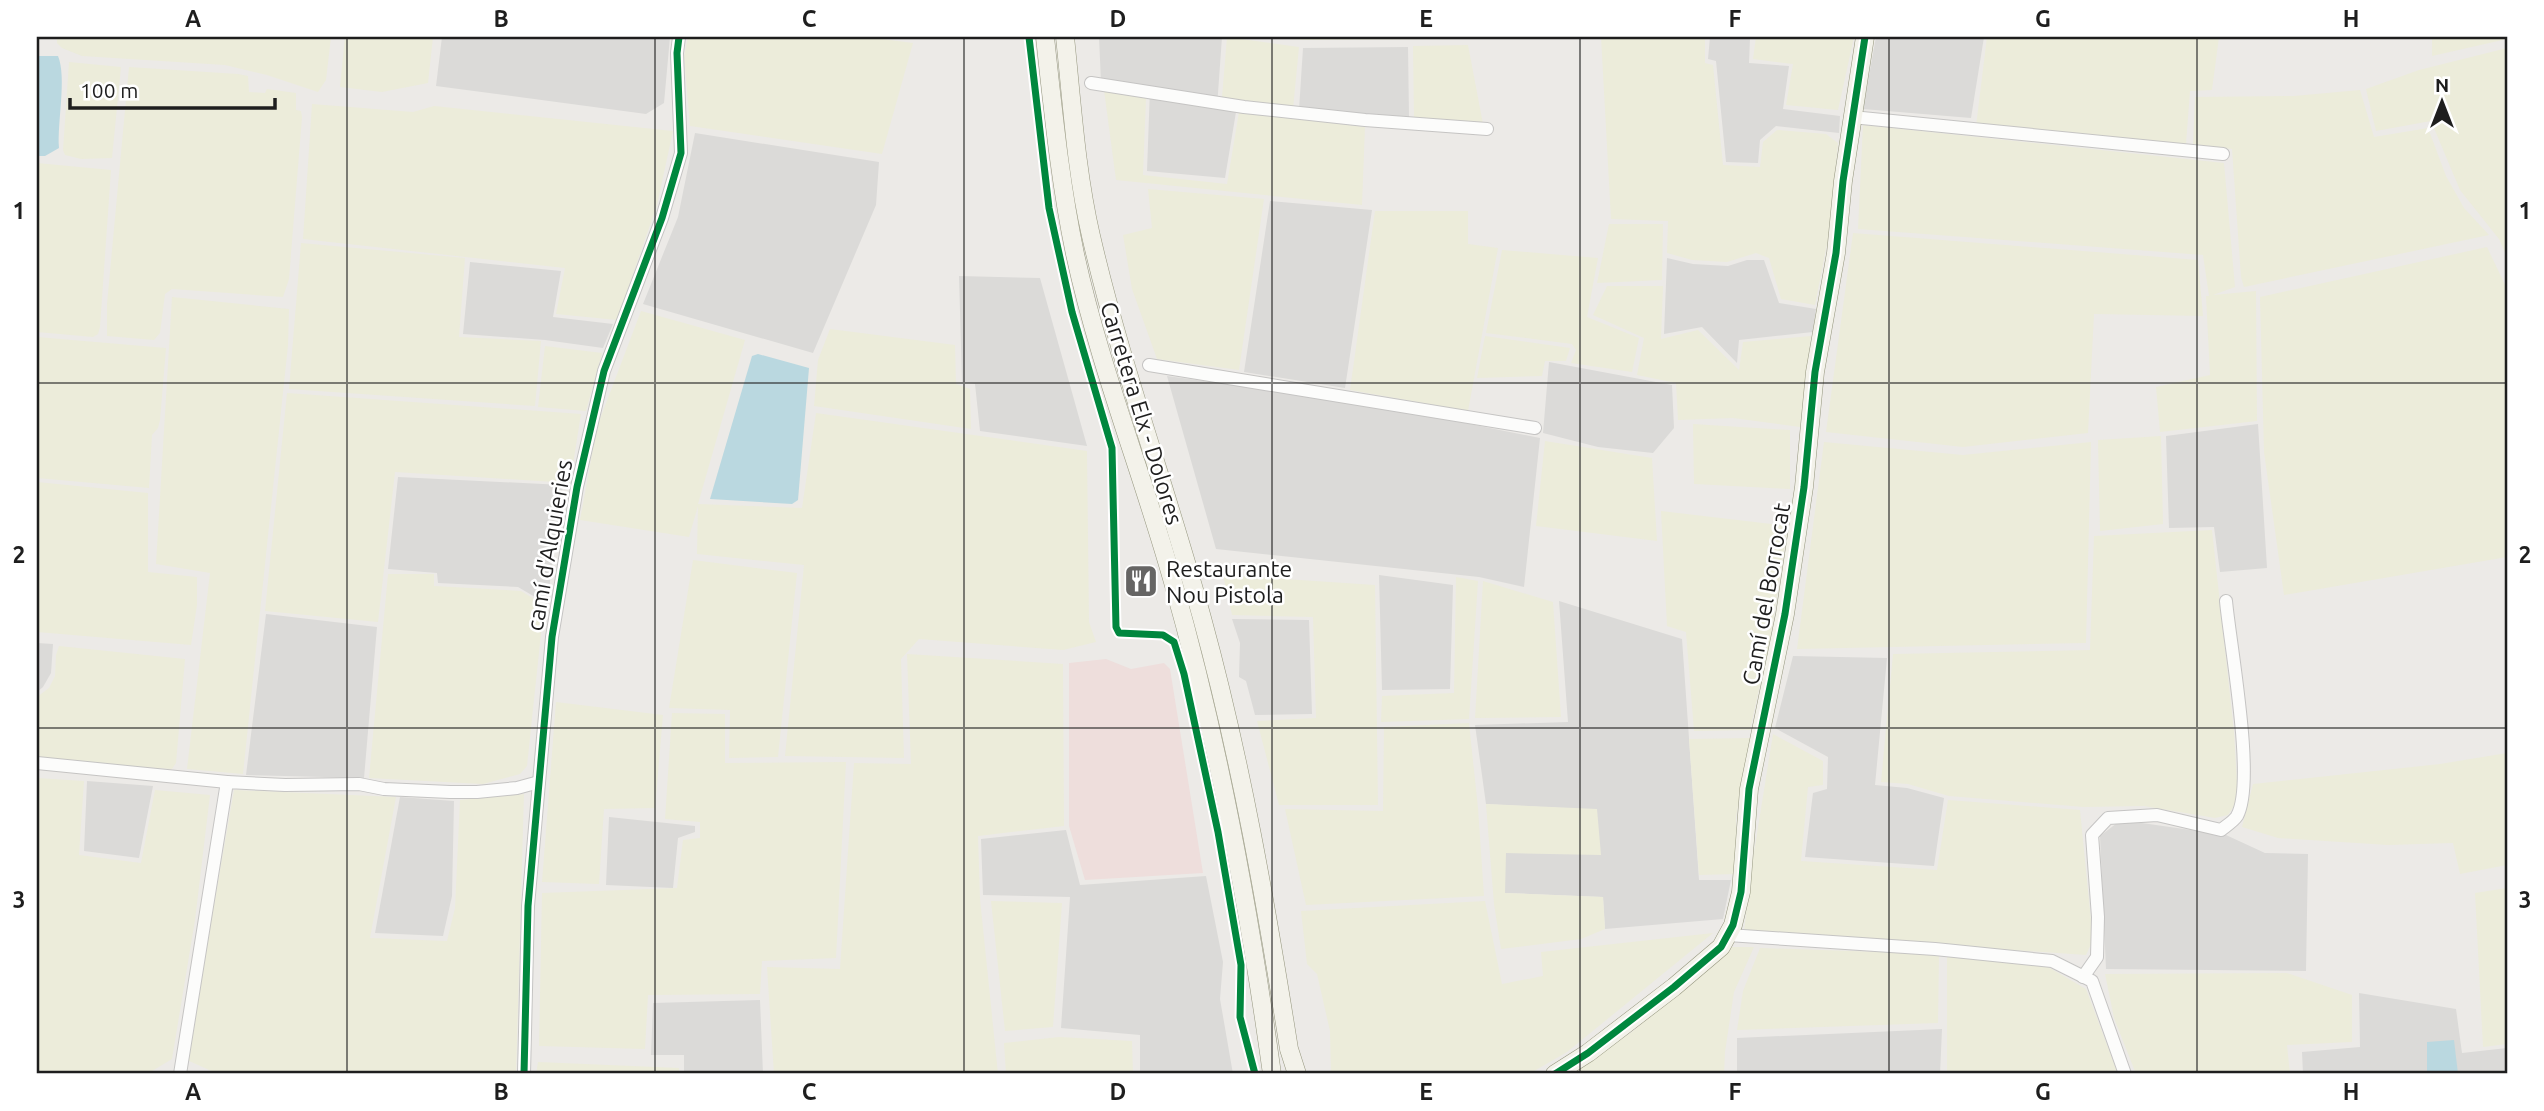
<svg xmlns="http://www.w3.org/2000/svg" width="2544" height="1111" viewBox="0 0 2544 1111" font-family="Ubuntu,sans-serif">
  <rect width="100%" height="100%" fill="#eceae7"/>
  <!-- residential -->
  <g fill="#dbdad8">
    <path d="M 442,37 L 670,37 L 664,103 L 646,114 L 436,86 Z"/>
    <path d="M 1099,37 L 1222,37 L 1217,107 L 1236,112 L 1225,178 L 1147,171 L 1150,89 L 1101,82 Z"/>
    <path d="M 1710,37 L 1750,38 L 1749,63 L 1789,66 L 1783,109 L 1840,116 L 1839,133 L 1776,126 L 1760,140 L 1758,163 L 1726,162 L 1716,61 L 1708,59 Z"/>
    <path d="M 1876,37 L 1984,37 L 1971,118 L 1863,109 Z"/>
    <path d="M 1408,47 L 1409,117 L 1299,110 L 1303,48 Z"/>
    <path d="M 695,133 L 879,162 L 876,205 L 813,353 L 643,304 L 678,217 Z"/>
    <path d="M 1270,201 L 1372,210 L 1345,388 L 1244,372 Z"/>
    <path d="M 1667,258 L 1693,264 L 1728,266 L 1747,260 L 1764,260 L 1779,303 L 1816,309 L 1813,332 L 1739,340 L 1737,363 L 1702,327 L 1664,334 Z"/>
    <path d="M 470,262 L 561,271 L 553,317 L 613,324 L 603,348 L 545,340 L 463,334 Z"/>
    <path d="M 959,276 L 1040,278 L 1087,446 L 980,431 L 975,384 L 962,382 Z"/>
    <path d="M 1549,362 L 1672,385 L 1674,428 L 1653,453 L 1598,447 L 1543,433 Z"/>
    <path d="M 1167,376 L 1365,403 L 1540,438 L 1524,587 L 1479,577 L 1216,549 Z"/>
    <path d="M 2258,424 L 2267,568 L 2220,572 L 2214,527 L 2169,528 L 2166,436 Z"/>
    <path d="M 398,477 L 563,485 L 547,604 L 518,587 L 438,583 L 437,573 L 388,569 Z"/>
    <path d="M 1379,575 L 1453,585 L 1450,689 L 1382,690 Z"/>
    <path d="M 1559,601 L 1682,639 L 1699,880 L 1731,880 L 1723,919 L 1605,929 L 1603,897 L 1505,893 L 1505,853 L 1597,810 L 1486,804 L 1475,725 L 1568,722 Z"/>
    <path d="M 266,614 L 377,627 L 364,778 L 246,775 Z"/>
    <path d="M 1232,619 L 1309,620 L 1312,714 L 1255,715 L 1246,681 L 1239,677 L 1240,643 Z"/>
    <path d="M 37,643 L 53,644 L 51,673 L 43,687 L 37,692 Z"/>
    <path d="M 1793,656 L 1887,658 L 1875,785 L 1907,788 L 1944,798 L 1934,866 L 1805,857 L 1813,793 L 1827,789 L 1828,757 L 1775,728 Z"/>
    <path d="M 87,781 L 153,786 L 139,858 L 84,851 Z"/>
    <path d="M 400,797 L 454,801 L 452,896 L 443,936 L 375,933 Z"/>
    <path d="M 609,817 L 695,826 L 695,832 L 678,838 L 673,888 L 606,885 Z"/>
    <path d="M 2121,820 L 2226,835 L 2265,853 L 2308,854 L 2306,971 L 2106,969 L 2100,836 Z"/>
    <path d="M 1066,830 L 1080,885 L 1206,876 L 1223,962 L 1220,999 L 1233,1074 L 1140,1074 L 1140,1035 L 1061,1028 L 1070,897 L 983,895 L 981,839 Z"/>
    <path d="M 2359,993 L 2456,1009 L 2462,1053 L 2507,1048 L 2507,1074 L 2303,1074 L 2302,1052 L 2360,1047 Z"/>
    <path d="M 760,1000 L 763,1074 L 684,1074 L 684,1055 L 651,1055 L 653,1003 Z"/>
    <path d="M 1942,1029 L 1940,1074 L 1737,1074 L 1737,1038 Z"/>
  </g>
  <!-- commercial -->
  <path fill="#eededc" d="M 1106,659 L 1131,669 L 1164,663 L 1170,669 L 1203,873 L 1085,880 L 1069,826 L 1069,663 Z"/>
  <!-- farmland -->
  <g fill="#ececda">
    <path d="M 57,37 L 331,37 L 326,80 L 318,92 L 267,75 L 225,65 L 82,56 L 62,48 L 57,43 Z"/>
    <path d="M 345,37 L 433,37 L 428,83 L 382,92 L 340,87 Z"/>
    <path d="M 688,37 L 867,37 L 913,43 L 882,154 L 690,126 L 684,56 Z"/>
    <path d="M 1227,37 L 1299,47 L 1293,109 L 1222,97 Z"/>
    <path d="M 1253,37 L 1502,37 L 1463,39 L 1306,40 Z"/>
    <path d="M 1601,37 L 1705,37 L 1705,63 L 1713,65 L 1723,165 L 1760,167 L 1763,142 L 1777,130 L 1826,134 L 1838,143 L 1828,239 L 1815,305 L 1781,299 L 1769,258 L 1756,253 L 1727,262 L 1692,260 L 1667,253 L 1668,221 L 1611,219 Z"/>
    <path d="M 1756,37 L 1854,37 L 1838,110 L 1786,105 L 1793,64 L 1753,59 Z"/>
    <path d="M 1987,37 L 2093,39 L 2094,37 L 2219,37 L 2212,90 L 2190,91 L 2186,144 L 1976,126 Z"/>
    <path d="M 2432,37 L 2507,37 L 2507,39 L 2432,56 Z"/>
    <path d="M 1468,45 L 1483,124 L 1414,120 L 1413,46 Z"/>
    <path d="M 2507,48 L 2507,257 L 2499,239 L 2460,190 L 2431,121 L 2376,131 L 2366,89 L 2419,70 Z"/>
    <path d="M 69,62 L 121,67 L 112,158 L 81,159 L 65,155 L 63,150 Z"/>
    <path d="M 129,67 L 238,74 L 248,76 L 249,92 L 265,93 L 267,89 L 296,93 L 296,110 L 301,111 L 302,117 L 289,279 L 283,297 L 172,289 L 165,294 L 160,333 L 154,340 L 107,336 L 107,304 Z"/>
    <path d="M 1104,90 L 1146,98 L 1143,175 L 1227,184 L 1239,112 L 1365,127 L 1362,205 L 1116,180 Z"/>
    <path d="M 2360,90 L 2374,137 L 2428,128 L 2446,176 L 2464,208 L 2489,235 L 2244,287 L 2241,277 L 2232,149 L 2193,145 L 2195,97 L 2294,96 Z"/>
    <path d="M 312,104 L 413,112 L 434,106 L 673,131 L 657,205 L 617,320 L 556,314 L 565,268 L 303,239 Z"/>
    <path d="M 1863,125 L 2224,163 L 2235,287 L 2213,295 L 2256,291 L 2257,421 L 2160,432 L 2156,387 L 2210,375 L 2206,296 L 2209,296 L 2203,255 L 1858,229 Z"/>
    <path d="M 37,163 L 111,170 L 100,327 L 98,334 L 93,337 L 37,332 Z"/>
    <path d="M 1148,189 L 1264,199 L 1239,370 L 1157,359 L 1132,289 L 1123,235 L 1152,228 Z"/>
    <path d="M 1375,211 L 1468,211 L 1468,244 L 1498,248 L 1468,411 L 1350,390 Z"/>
    <path d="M 1609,224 L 1663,224 L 1662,280 L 1597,283 Z"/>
    <path d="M 1853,233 L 2198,260 L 2203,316 L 2094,314 L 2088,433 L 1963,447 L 1826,432 Z"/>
    <path d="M 301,243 L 465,258 L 459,337 L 541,341 L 535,406 L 289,389 Z"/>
    <path d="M 2487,247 L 2507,289 L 2507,557 L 2284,595 L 2264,452 L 2260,297 Z"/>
    <path d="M 1502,250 L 1598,258 L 1587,317 L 1639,338 L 1632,372 L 1571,363 L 1576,350 L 1572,344 L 1486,333 Z"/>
    <path d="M 1607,286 L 1663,286 L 1661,339 L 1698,330 L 1739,370 L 1743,342 L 1811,336 L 1800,427 L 1733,418 L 1678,420 L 1676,383 L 1637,375 L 1644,338 L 1593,315 Z"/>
    <path d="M 172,297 L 289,309 L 288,345 L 243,774 L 187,769 L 210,573 L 156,564 Z"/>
    <path d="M 641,311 L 745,340 L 698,504 L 802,508 L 816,413 L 1087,451 L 1089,622 L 1096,642 L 1063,650 L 919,639 L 901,659 L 904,758 L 785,756 L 804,565 L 697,554 L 698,506 L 689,537 L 580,520 L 597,427 Z"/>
    <path d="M 830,329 L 955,345 L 956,384 L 970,389 L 971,429 L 814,406 L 818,360 Z"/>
    <path d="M 1485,336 L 1570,348 L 1566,361 L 1545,361 L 1542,376 L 1477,378 Z"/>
    <path d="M 37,337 L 166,348 L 160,420 L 158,428 L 152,435 L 149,488 L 37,478 Z"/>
    <path d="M 545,346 L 602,353 L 586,411 L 538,407 Z"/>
    <path d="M 287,393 L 581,414 L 570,483 L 395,472 L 378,622 L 265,611 Z"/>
    <path d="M 1693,424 L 1790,430 L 1790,489 L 1694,484 Z"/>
    <path d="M 2161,436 L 2163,524 L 2100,531 L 2098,440 Z"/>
    <path d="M 1545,441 L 1652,458 L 1657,541 L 1536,526 Z"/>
    <path d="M 1824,442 L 1963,455 L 2091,442 L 2086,643 L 1797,649 Z"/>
    <path d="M 37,482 L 148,493 L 148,572 L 197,577 L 197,605 L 191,645 L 37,632 Z"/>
    <path d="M 1661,511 L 1788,526 L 1770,640 L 1750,730 L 1694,731 L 1686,632 L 1667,626 Z"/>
    <path d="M 2212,530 L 2234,732 L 2238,800 L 2228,815 L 2215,818 L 2144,806 L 2084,807 L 1949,796 L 1908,784 L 1881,782 L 1893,654 L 2090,650 L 2094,536 Z"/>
    <path d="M 693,560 L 797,573 L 778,757 L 729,758 L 730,710 L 669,708 Z"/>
    <path d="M 388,574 L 434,574 L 434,586 L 521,591 L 544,605 L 527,766 L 520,774 L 483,784 L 369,778 Z"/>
    <path d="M 1223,575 L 1375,585 L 1378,805 L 1279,805 L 1257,721 L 1316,718 L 1313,617 L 1232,615 Z"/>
    <path d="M 1456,577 L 1478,581 L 1469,719 L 1381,722 L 1382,696 L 1454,693 Z"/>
    <path d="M 1483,581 L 1553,602 L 1561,717 L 1475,718 Z"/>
    <path d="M 59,646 L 185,659 L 176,763 L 172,769 L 49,761 L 37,755 L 37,697 L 49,688 L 55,676 L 56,655 Z"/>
    <path d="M 907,654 L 1063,664 L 1064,826 L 978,836 L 980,899 L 998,1074 L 774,1074 L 767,967 L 840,969 L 854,763 L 911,764 Z"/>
    <path d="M 556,702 L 663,715 L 655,808 L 604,809 L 599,884 L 542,882 Z"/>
    <path d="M 672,713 L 725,714 L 725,763 L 846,762 L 836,958 L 762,961 L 760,994 L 648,995 L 645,1049 L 539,1046 L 542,893 L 677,888 L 683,840 L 700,838 L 700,822 L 665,819 Z"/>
    <path d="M 1469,723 L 1478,808 L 1484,896 L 1306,905 L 1285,809 L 1383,811 L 1384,727 Z"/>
    <path d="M 1773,734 L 1823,761 L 1823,785 L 1808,787 L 1801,861 L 1937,870 L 1948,800 L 2080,810 L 2093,940 L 2086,955 L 1744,932 L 1750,877 Z"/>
    <path d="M 1750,738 L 1736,817 L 1737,874 L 1699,875 L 1689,739 Z"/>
    <path d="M 2507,753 L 2507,865 L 2460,874 L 2453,843 L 2388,845 L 2278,838 L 2242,827 L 2253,784 L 2440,764 Z"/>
    <path d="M 37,778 L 84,781 L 79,855 L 141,863 L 155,790 L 210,795 L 195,920 L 172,1059 L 147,1074 L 37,1074 Z"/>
    <path d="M 234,790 L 396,797 L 370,938 L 447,941 L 455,908 L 460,800 L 524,794 L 516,1074 L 218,1074 L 187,1060 Z"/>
    <path d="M 1486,804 L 1597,809 L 1601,855 L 1506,853 L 1505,893 L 1603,897 L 1605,929 L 1581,939 L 1501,949 L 1494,904 Z"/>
    <path d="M 2507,888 L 2507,1044 L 2483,1047 L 2475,893 Z"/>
    <path d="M 991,901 L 1062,903 L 1053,1027 L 1005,1031 Z"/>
    <path d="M 1485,901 L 1502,984 L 1543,976 L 1541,952 L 1713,933 L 1567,1052 L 1529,1074 L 1331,1074 L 1330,1031 L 1317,974 L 1307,964 L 1301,911 Z"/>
    <path d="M 1732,947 L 1754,947 L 1734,992 L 1725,1052 L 1724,1074 L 1569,1074 L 1632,1032 Z"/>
    <path d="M 1760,948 L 1939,954 L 1938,1023 L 1737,1030 L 1743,991 Z"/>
    <path d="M 1947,956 L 2048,967 L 2086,989 L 2118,1074 L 1947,1074 Z"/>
    <path d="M 2287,973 L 2352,995 L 2352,1042 L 2287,1045 L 2290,1074 L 2136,1074 L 2114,1018 L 2105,974 Z"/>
    <path d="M 1059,1037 L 1132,1041 L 1133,1074 L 1006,1074 L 1004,1043 Z"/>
    <path d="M 538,1062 L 679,1068 L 679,1074 L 536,1074 Z"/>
  </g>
  <!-- water -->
  <g fill="#bad8e0">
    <path d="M 37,56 L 58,56 C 67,78 57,122 59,148 L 45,156 L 37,156 Z"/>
    <path d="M 758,354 L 809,368 L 798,500 L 792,504 L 710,499 L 752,356 Z"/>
    <path d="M 2454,1040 L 2458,1074 L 2427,1074 L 2427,1042 Z"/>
  </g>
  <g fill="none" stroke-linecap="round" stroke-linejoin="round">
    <!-- street casing -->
    <g stroke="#c5c4c3" stroke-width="14">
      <g id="street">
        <path d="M 1091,83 L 1244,107 L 1365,120 L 1487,129"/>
        <path d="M 1852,117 L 2223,154"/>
        <path d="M 1149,365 L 1535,428"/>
        <path d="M 37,763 L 227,782"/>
        <path d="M 1728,935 L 1935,949 L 2052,961 L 2092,981 L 2125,1074"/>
        <path d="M 2083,977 L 2097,957 L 2098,917 L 2092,835 L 2108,818 L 2157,815 L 2221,830 C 2226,826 2234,821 2237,816 C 2256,782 2230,645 2226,601"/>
        <path d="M 180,1074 L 227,782 L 285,785 L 359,784 L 384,789 L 450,792 L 477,792 L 517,788 L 539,782"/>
        <path d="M 524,1074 L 528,906 L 552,637 L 577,487 L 604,371 L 662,218 L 681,153 L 677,53 L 679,37"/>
      </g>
    </g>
    <!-- secondary casing -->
    <g stroke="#95967e" stroke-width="19">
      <g id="secondary">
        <path d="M 1045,37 C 1053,110 1060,182 1075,254 C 1099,365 1142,472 1173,582 C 1219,743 1249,908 1272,1074"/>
        <path d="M 1065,37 C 1072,103 1076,171 1091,236 C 1121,366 1167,490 1202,618 C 1241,760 1266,904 1289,1049 L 1297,1074"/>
        <path d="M 1555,1074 L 1588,1053 L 1674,987 L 1721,947 L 1733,925 L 1741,892 L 1749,789 L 1785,614 L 1804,487 L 1815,372 L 1836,253 L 1843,181 L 1865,37"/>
      </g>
    </g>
    <!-- street -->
    <use href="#street" stroke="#fcfcfb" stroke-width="12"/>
    <!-- secondary -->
    <use href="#secondary" stroke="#f3f2ea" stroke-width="18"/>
    <!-- cycleway casing -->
    <g stroke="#fff" stroke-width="11">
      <g id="cycleway">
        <path d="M 1029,37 L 1049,208 L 1072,312 L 1112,448 L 1116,627 L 1119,633 L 1163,635 L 1174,642 L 1184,674 L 1218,832 L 1241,965 L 1240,1017 L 1255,1074"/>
        <path d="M 524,1074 L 528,906 L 552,637 L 577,487 L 604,371 L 662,218 L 681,153 L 677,53 L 679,37"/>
        <path d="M 1555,1074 L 1588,1053 L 1674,987 L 1721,947 L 1733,925 L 1741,892 L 1749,789 L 1785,614 L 1804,487 L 1815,372 L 1836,253 L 1843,181 L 1865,37"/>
      </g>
    </g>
    <!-- cycleway -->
    <use href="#cycleway" stroke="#00873e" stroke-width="7"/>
  </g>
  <!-- grid -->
  <path fill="none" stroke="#1e1e1e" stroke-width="2" stroke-opacity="0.55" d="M 347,37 L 347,1074M 655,37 L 655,1074M 964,37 L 964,1074M 1272,37 L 1272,1074M 1580,37 L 1580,1074M 1889,37 L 1889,1074M 2197,37 L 2197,1074M 37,383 L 2507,383M 37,728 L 2507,728"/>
  <!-- icons -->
  <defs>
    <g id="restaurant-square" transform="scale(1.75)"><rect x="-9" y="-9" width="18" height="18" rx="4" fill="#666564" stroke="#fff"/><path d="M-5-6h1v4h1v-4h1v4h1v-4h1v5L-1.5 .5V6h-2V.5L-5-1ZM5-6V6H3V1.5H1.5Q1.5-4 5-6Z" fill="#fff"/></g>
  </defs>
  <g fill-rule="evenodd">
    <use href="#restaurant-square" x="1141" y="581"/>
  </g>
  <g text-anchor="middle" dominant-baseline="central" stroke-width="5" stroke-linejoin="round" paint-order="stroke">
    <!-- street labels -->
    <g font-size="23" fill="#1e1e1e" stroke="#fff">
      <text transform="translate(1142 413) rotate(73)">Carretera Elx - Dolores</text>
      <text transform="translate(549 545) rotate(-80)">camí d'Alquieries</text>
      <text transform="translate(1766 594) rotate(-80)">Camí del Borrocat</text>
    </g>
    <!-- poi labels -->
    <g font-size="23" fill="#1e1e1e" stroke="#fff" text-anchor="start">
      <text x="1166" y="568">Restaurante<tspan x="1166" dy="26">Nou Pistola</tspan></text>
    </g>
  </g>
  <!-- border -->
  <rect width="2544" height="1111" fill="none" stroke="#ffffff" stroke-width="77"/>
  <!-- north arrow -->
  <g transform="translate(2442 102)" stroke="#ffffff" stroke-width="5" paint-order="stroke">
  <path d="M0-5L12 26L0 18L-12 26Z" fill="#1e1e1e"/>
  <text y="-10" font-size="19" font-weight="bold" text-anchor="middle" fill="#1e1e1e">N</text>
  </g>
  <!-- scale -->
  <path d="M70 98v10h205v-10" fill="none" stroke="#1e1e1e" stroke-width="3.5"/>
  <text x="80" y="98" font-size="21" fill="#1e1e1e" stroke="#ffffff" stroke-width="5" paint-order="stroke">100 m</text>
  <rect x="38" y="38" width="2468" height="1034" fill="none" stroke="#1e1e1e" stroke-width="2.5"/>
  <g font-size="23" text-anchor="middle" font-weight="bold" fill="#1e1e1e">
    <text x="193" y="27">A</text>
    <text x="501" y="27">B</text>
    <text x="809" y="27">C</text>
    <text x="1118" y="27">D</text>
    <text x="1426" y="27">E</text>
    <text x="1735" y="27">F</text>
    <text x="2043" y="27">G</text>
    <text x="2351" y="27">H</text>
    <text x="19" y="219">1</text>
    <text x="2525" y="219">1</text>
    <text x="19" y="563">2</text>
    <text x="2525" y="563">2</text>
    <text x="19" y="908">3</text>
    <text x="2525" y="908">3</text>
    <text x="193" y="1100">A</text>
    <text x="501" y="1100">B</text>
    <text x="809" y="1100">C</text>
    <text x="1118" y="1100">D</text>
    <text x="1426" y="1100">E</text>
    <text x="1735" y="1100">F</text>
    <text x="2043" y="1100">G</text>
    <text x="2351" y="1100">H</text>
  </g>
</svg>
